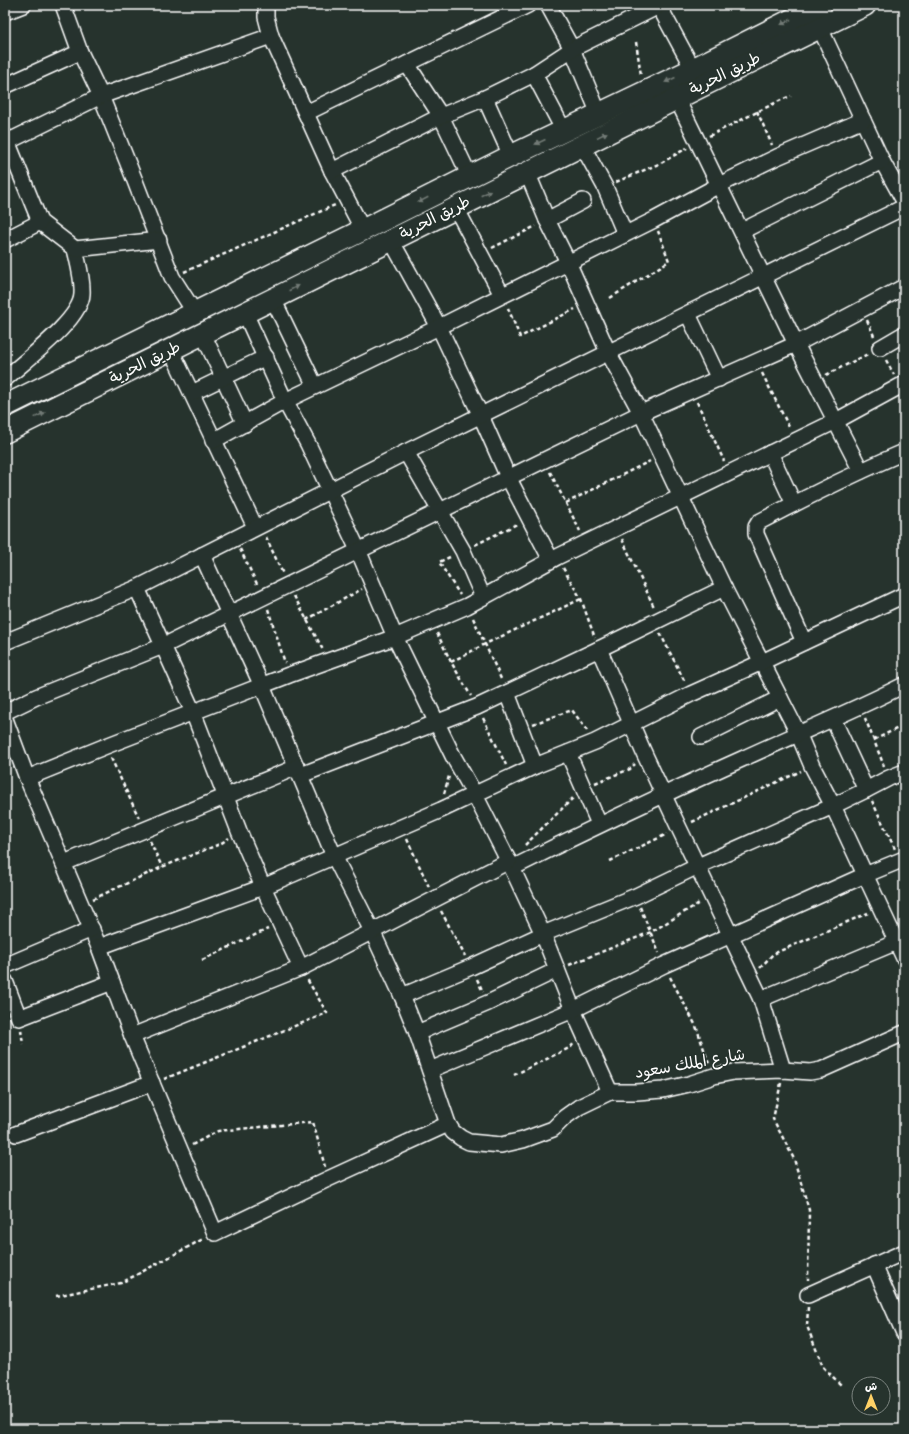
<svg xmlns="http://www.w3.org/2000/svg" width="909" height="1434" viewBox="0 0 909 1434" font-family="Mynerve,'Playpen Sans Arabic',sans-serif">
  <rect width="100%" height="100%" fill="#26332d"/>
  <filter id="ink" filterUnits="userSpaceOnUse"><feTurbulence type="fractalNoise" baseFrequency=".025" numOctaves="2"/><feDisplacementMap in="SourceGraphic" scale="8" xChannelSelector="R" yChannelSelector="G"/><feConvolveMatrix kernelMatrix="1 2 1 2 8 2 1 2 1" color-interpolation-filters="sRGB"/></filter>
  <g filter="url(#ink)">
    <g fill="none" stroke-linecap="round" stroke-linejoin="round">
      <!-- street casing -->
      <g stroke="#fff" stroke-width="18">
        <g id="street">
          <path d="M 63,5 L 80,52 L 101,96 L 135,181 L 172,277 L 195,313"/>
          <path d="M 266,5 L 266,17 L 271,36 L 332,171 L 363,230"/>
          <path d="M 548,5 L 572,49 L 599,114"/>
          <path d="M 659,6 L 693,69"/>
          <path d="M 5,12 L 23,5"/>
          <path d="M 820,28 L 882,161 L 904,201"/>
          <path d="M 407,64 L 441,116 L 470,177"/>
          <path d="M 534,74 L 564,131"/>
          <path d="M 5,86 L 80,52"/>
          <path d="M 485,98 L 511,156"/>
          <path d="M 677,99 L 796,344 L 861,471"/>
          <path d="M 306,113 L 528,5"/>
          <path d="M 5,136 L 40,222 L 75,249 C 78,263 83,279 82,294 C 81,320 24,361 5,379"/>
          <path d="M 5,143 L 101,96 L 271,36"/>
          <path d="M 582,145 L 605,187 L 625,234"/>
          <path d="M 332,171 L 441,116 L 485,98 L 534,74 L 572,49 L 661,5"/>
          <path d="M 527,172 L 547,220 L 568,262 L 608,352 L 641,413 L 724,588 L 798,733 L 812,766 L 833,806 L 904,958"/>
          <path d="M 456,208 L 502,295"/>
          <path d="M 547,220 L 583,201"/>
          <path d="M 742,231 L 882,161"/>
          <path d="M 5,240 L 40,222"/>
          <path d="M 391,240 L 439,327 L 481,416 L 508,477 L 551,560"/>
          <path d="M 75,249 L 159,240"/>
          <path d="M 273,299 L 315,386"/>
          <path d="M 245,313 L 285,401 L 308,444 L 358,550 L 395,637 L 453,756 L 475,795 L 512,868 L 543,934 L 573,1010 L 610,1092"/>
          <path d="M 688,314 L 719,379"/>
          <path d="M 203,334 L 245,424"/>
          <path d="M 880,348 L 904,334"/>
          <path d="M 171,350 L 255,527"/>
          <path d="M 192,393 L 266,357"/>
          <path d="M 213,441 L 285,401 L 439,327 L 654,220 L 719,185 L 777,157 L 863,120"/>
          <path d="M 406,452 L 463,551 L 483,597"/>
          <path d="M 770,453 L 794,504"/>
          <path d="M 202,555 L 262,686 L 334,856 L 372,931 L 402,996 L 417,1033 L 448,1124 L 453,1132 L 461,1138 L 469,1142 L 501,1145 L 523,1140 L 553,1129 L 565,1117 L 579,1107 L 610,1092 L 637,1092 L 663,1090 L 689,1084 L 714,1076 L 734,1072 L 783,1070 L 810,1072 L 821,1070 L 904,1033"/>
          <path d="M 137,588 L 193,712 L 239,831 L 263,887 L 301,968"/>
          <path d="M 5,642 L 137,588 L 406,452 L 904,207"/>
          <path d="M 804,642 L 756,534 L 756,527 L 759,522 C 807,497 855,473 904,452"/>
          <path d="M 599,649 L 644,753 L 679,828 L 761,999 L 783,1070"/>
          <path d="M 507,693 L 535,766"/>
          <path d="M 5,712 L 36,697 L 163,646 L 641,413 L 796,344 L 904,287"/>
          <path d="M 5,719 L 27,778 L 99,947 L 132,1036 L 215,1233 L 328,1179 L 448,1124"/>
          <path d="M 833,719 L 866,790"/>
          <path d="M 701,737 L 780,698"/>
          <path d="M 568,753 L 599,824"/>
          <path d="M 301,775 L 477,707 L 599,649 L 724,588"/>
          <path d="M 27,778 L 106,746 L 289,675 L 395,637 L 467,606 L 557,557 L 836,421 L 904,384"/>
          <path d="M 64,863 L 297,767"/>
          <path d="M 512,868 C 588,830 664,794 742,759 C 796,734 851,712 904,685"/>
          <path d="M 99,947 L 263,887 L 441,810 L 535,766 L 595,742 L 691,694 L 762,662 L 904,595"/>
          <path d="M 5,966 L 92,929"/>
          <path d="M 5,981 L 19,1018 L 112,982"/>
          <path d="M 402,996 L 471,967 L 543,934 L 636,896 L 698,866 L 833,806 L 866,790 L 889,778 L 904,772"/>
          <path d="M 761,999 L 904,939"/>
          <path d="M 417,1033 L 488,1003 L 557,970"/>
          <path d="M 132,1036 L 301,968 L 509,861"/>
          <path d="M 430,1070 L 573,1010 L 664,965 L 865,875 L 904,859"/>
          <path d="M 16,1134 L 152,1083"/>
          <path d="M 874,1265 L 904,1333"/>
          <path d="M 808,1295 L 904,1252"/>
        </g>
      </g>
      <!-- secondary casing -->
      <g stroke="#fff" stroke-width="24">
        <g id="secondary">
          <path d="M 5,406 L 363,230 L 511,156 L 693,69 L 821,5"/>
          <path d="M 5,432 L 865,5"/>
        </g>
      </g>
      <!-- path -->
      <g stroke="#fff" stroke-width="2.5" stroke-dasharray="4 3" stroke-linecap="butt">
        <path d="M 636,42 L 641,75"/>
        <path d="M 757,111 L 772,145"/>
        <path d="M 709,136 L 783,99 L 791,96"/>
        <path d="M 616,182 L 661,163 L 687,148"/>
        <path d="M 492,248 L 536,226"/>
        <path d="M 184,272 L 335,205"/>
        <path d="M 610,298 L 669,261 L 658,231"/>
        <path d="M 508,308 L 520,337 L 575,309"/>
        <path d="M 867,320 L 874,336"/>
        <path d="M 886,360 L 894,375"/>
        <path d="M 762,373 L 790,429"/>
        <path d="M 826,375 L 868,354"/>
        <path d="M 697,402 L 724,461"/>
        <path d="M 550,472 L 580,531"/>
        <path d="M 566,503 L 650,461"/>
        <path d="M 266,537 L 283,574"/>
        <path d="M 622,539 L 654,607"/>
        <path d="M 475,545 L 517,524"/>
        <path d="M 240,549 L 258,586"/>
        <path d="M 450,557 L 439,562 L 460,595"/>
        <path d="M 563,568 L 581,599 L 595,638"/>
        <path d="M 294,596 L 323,650"/>
        <path d="M 268,609 L 285,663"/>
        <path d="M 473,618 L 502,681"/>
        <path d="M 306,620 L 362,589"/>
        <path d="M 437,633 L 451,662 L 471,696"/>
        <path d="M 660,633 L 685,682"/>
        <path d="M 451,662 L 485,644 L 581,599"/>
        <path d="M 483,718 L 506,765"/>
        <path d="M 865,718 L 884,766"/>
        <path d="M 533,724 L 572,710 L 588,732"/>
        <path d="M 874,740 L 904,725"/>
        <path d="M 111,758 L 139,818"/>
        <path d="M 595,783 L 630,769 L 635,764"/>
        <path d="M 444,794 L 449,776"/>
        <path d="M 872,801 L 895,849"/>
        <path d="M 692,822 L 801,771"/>
        <path d="M 407,839 L 429,887"/>
        <path d="M 150,841 L 162,867"/>
        <path d="M 525,845 L 573,798"/>
        <path d="M 610,861 L 667,834"/>
        <path d="M 93,899 L 162,867 L 220,844 L 229,838"/>
        <path d="M 640,907 L 659,953"/>
        <path d="M 441,911 L 465,956"/>
        <path d="M 202,960 L 268,929"/>
        <path d="M 569,965 L 651,932 L 701,902"/>
        <path d="M 760,968 L 773,954 L 868,913"/>
        <path d="M 670,977 L 696,1026 L 709,1064"/>
        <path d="M 477,979 L 483,992"/>
        <path d="M 21,1030 L 23,1044"/>
        <path d="M 514,1075 L 571,1047 L 574,1043"/>
        <path d="M 164,1079 L 327,1013 L 307,979"/>
        <path d="M 781,1083 L 773,1119 L 794,1159 L 809,1210 L 808,1280"/>
        <path d="M 192,1145 L 218,1131 L 313,1122 L 325,1167"/>
        <path d="M 56,1296 L 121,1283 L 203,1239"/>
        <path d="M 808,1307 L 807,1326 L 823,1367 L 842,1386"/>
      </g>
      <!-- street -->
      <use href="#street" stroke="#26332d" stroke-width="15"/>
      <!-- secondary -->
      <use href="#secondary" stroke="#26332d" stroke-width="21"/>
    </g>
    <!-- one-way arrows -->
    <defs><path id="oneway-solid" d="M-6-.8H1V-3.2L6.5 0L1 3.2V.8H-6Z"/></defs>
    <g fill="#727a76">
      <use href="#oneway-solid" transform="translate(786 22) rotate(153)"/>
      <use href="#oneway-solid" transform="translate(670 80) rotate(155)"/>
      <use href="#oneway-solid" transform="translate(602 135) rotate(-26)"/>
      <use href="#oneway-solid" transform="translate(540 142) rotate(155)"/>
      <use href="#oneway-solid" transform="translate(486 193) rotate(-27)"/>
      <use href="#oneway-solid" transform="translate(423 200) rotate(153)"/>
      <use href="#oneway-solid" transform="translate(294 288) rotate(-27)"/>
      <use href="#oneway-solid" transform="translate(40 415) rotate(-26)"/>
    </g>
  </g>
  <g text-anchor="middle" dominant-baseline="central" stroke-width="3" stroke-linejoin="round" paint-order="stroke">
    <!-- street labels -->
    <g font-size="16" fill="#fff" stroke="#26332d">
      <text transform="translate(725 74) rotate(-26)">طريق الحرية</text>
      <text transform="translate(435 218) rotate(-27)">طريق الحرية</text>
      <text transform="translate(145 363) rotate(-26)">طريق الحرية</text>
      <text transform="translate(690 1064) rotate(-10)">شارع الملك سعود</text>
    </g>
  </g>
  <!-- margin -->
  <rect width="909" height="1434" fill="none" stroke="#26332d" stroke-width="20"/>
  <rect x="10" y="10" width="889" height="1414" fill="none" stroke="#fff" stroke-width="1.5" filter="url(#ink)"/>
  <!-- north arrow -->
  <g transform="translate(871 1396)"><circle r="19" fill="#26332d" stroke="#7d8581"/>
  <path d="M0-3L7 15L0 10L-7 15Z" fill="#ffd166"/>
  <text y="-6" font-size="11" font-weight="bold" text-anchor="middle" fill="#ffffff">ش</text>
  </g>
</svg>
